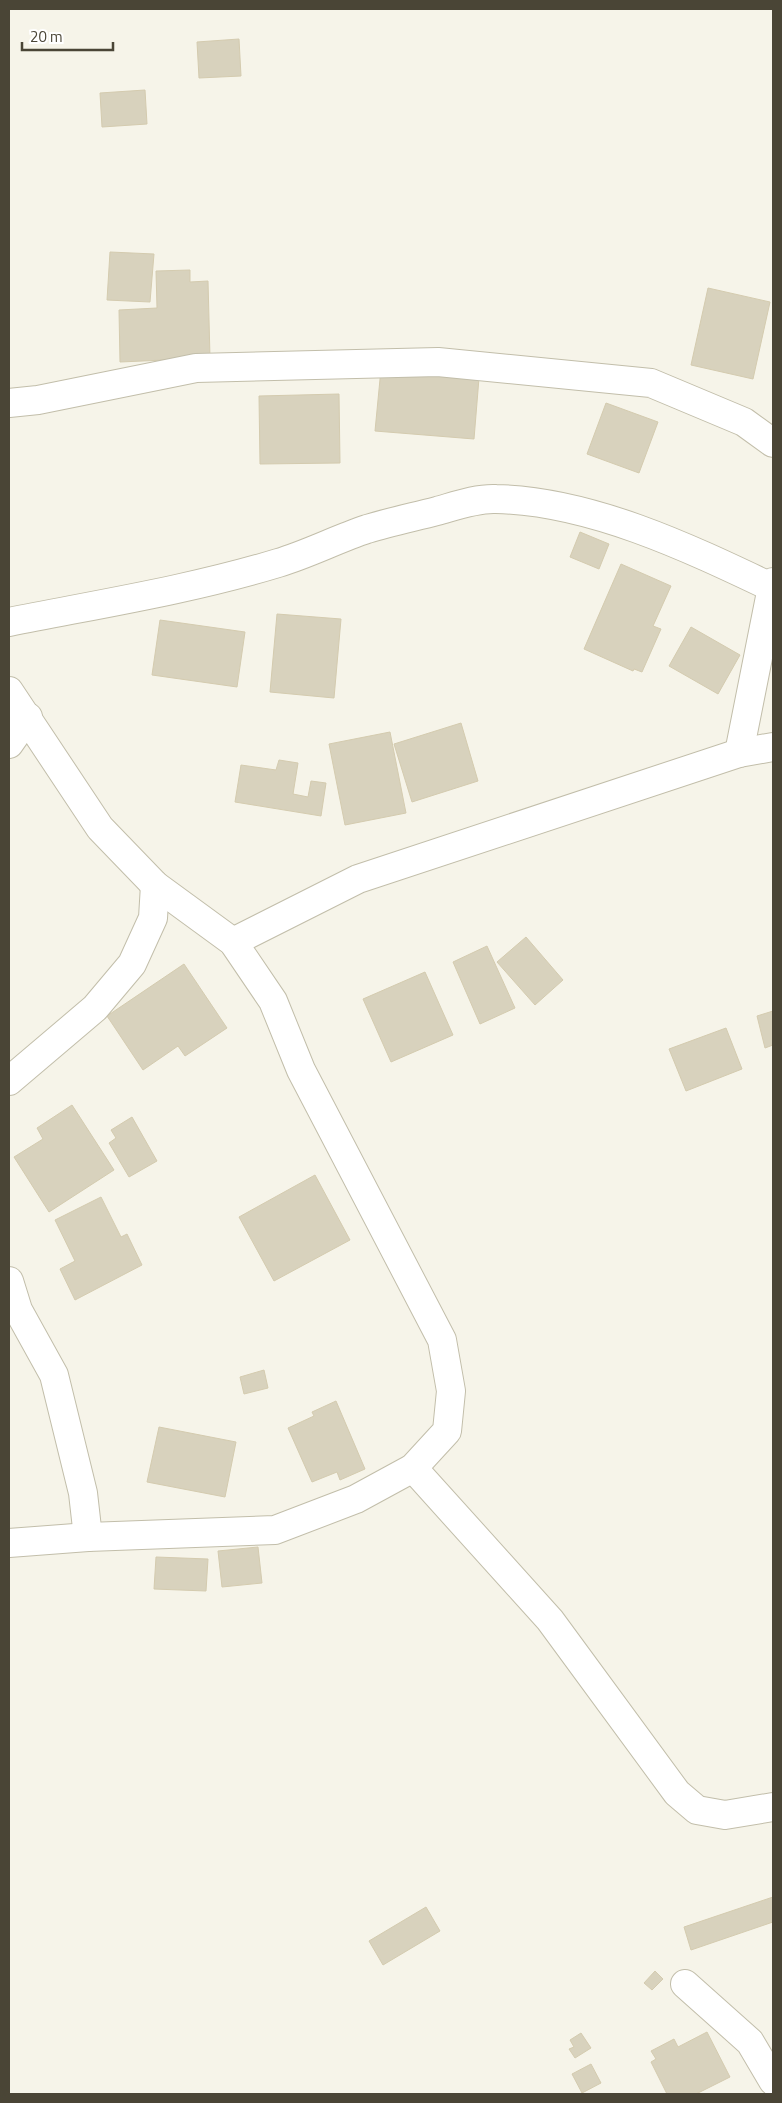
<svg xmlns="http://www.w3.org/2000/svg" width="782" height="2103" viewBox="0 0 782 2103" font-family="'Titillium Web',sans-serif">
  <rect width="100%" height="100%" fill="#f6f4e9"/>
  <!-- building -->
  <g fill="#d8d2bd" stroke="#d4cbaf">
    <path d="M 239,39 L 241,76 L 199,78 L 197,42 Z"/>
    <path d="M 145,90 L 147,124 L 102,127 L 100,93 Z"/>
    <path d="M 110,252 L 154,254 L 150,302 L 107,300 Z"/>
    <path d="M 190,270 L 190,282 L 208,281 L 210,358 L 120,362 L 119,310 L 157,308 L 156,271 Z"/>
    <path d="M 708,288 L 770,302 L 753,379 L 691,365 Z"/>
    <path d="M 381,369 L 479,378 L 474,439 L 375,431 Z"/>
    <path d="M 339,394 L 340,463 L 260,464 L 259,396 Z"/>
    <path d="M 606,403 L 658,422 L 639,473 L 587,454 Z"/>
    <path d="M 580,532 L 609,544 L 599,569 L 570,557 Z"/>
    <path d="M 621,564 L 671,586 L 653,626 L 661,629 L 642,672 L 634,669 L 633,671 L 584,649 Z"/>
    <path d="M 277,614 L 341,619 L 334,698 L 270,692 Z"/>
    <path d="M 160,620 L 245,632 L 237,687 L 152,675 Z"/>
    <path d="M 691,627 L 740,655 L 718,694 L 669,666 Z"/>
    <path d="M 461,723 L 478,781 L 412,802 L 394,744 Z"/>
    <path d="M 390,732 L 406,813 L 345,825 L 329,744 Z"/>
    <path d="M 279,760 L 298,763 L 293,794 L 308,797 L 311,781 L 326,783 L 321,816 L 235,802 L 241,765 L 276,770 Z"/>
    <path d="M 526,937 L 563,980 L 535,1005 L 497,962 Z"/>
    <path d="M 487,946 L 515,1008 L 480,1024 L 453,962 Z"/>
    <path d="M 184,964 L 227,1028 L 185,1056 L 178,1046 L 143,1070 L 107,1016 Z"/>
    <path d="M 425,972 L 453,1035 L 391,1062 L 363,999 Z"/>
    <path d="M 773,1011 L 773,1045 L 765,1048 L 757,1016 Z"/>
    <path d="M 726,1028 L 742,1069 L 686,1091 L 669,1049 Z"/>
    <path d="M 72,1105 L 114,1170 L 49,1212 L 14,1157 L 43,1139 L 37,1128 Z"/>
    <path d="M 132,1117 L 157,1161 L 129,1177 L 109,1143 L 116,1138 L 111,1130 Z"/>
    <path d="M 315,1175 L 350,1240 L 274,1281 L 239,1217 Z"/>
    <path d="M 101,1197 L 121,1237 L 127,1234 L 142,1265 L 75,1300 L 60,1269 L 75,1261 L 55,1220 Z"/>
    <path d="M 264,1370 L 268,1388 L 244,1394 L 240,1377 Z"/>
    <path d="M 336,1401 L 365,1469 L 340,1480 L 337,1472 L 312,1482 L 288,1428 L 314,1416 L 312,1412 Z"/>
    <path d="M 159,1427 L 236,1442 L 225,1497 L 147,1482 Z"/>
    <path d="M 258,1547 L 262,1583 L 222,1587 L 218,1551 Z"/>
    <path d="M 156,1557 L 208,1559 L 206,1591 L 154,1589 Z"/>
    <path d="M 773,1897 L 773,1922 L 691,1950 L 684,1927 Z"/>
    <path d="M 426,1907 L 440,1931 L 383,1965 L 369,1941 Z"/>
    <path d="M 655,1971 L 663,1979 L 652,1990 L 644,1983 Z"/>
    <path d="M 707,2032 L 730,2077 L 696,2094 L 667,2094 L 651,2062 L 656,2059 L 651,2051 L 674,2039 L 678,2047 Z"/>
    <path d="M 581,2033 L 591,2048 L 575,2058 L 569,2049 L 574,2047 L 570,2040 Z"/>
    <path d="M 591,2064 L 601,2083 L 582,2093 L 572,2074 Z"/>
  </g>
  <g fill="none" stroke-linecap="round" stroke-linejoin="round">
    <!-- minor casing -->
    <g stroke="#c2beaa" stroke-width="30">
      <g id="minor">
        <path d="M 9,403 L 38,400 L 196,368 L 438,362 L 651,383 L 744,422 L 773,443"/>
        <path d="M 9,622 C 99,604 189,590 278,563 C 308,554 337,539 367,529 C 390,522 414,517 437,511 C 455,506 477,498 496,499 C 590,501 687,547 771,587"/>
        <path d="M 9,691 L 100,828 L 155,885 L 233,942 L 273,1001 L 301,1070 L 442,1340 L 451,1391 L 447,1431 L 413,1468 L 356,1499 L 275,1530 L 88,1537 L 9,1543"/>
        <path d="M 9,744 L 28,717"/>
        <path d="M 739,753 L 773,582"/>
        <path d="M 233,942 L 358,879 L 739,753 L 773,747"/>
        <path d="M 9,1081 L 95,1008 L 132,964 L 153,918 L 155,885"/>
        <path d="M 9,1281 L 18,1310 L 54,1375 L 83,1493 L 88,1537"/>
        <path d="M 413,1468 L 550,1620 L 677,1793 L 697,1810 L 725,1815 L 773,1807"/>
        <path d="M 685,1984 L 750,2042 L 773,2081"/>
      </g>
    </g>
    <!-- minor -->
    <use href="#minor" stroke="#fff" stroke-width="28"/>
  </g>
  <!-- border -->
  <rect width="782" height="2103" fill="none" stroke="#4a4536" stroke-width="20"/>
  <!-- scale -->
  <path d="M22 42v8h91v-8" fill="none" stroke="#4a4536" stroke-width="2.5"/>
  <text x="30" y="42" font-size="15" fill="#4a4536" stroke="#ffffff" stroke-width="4" paint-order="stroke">20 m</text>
</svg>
